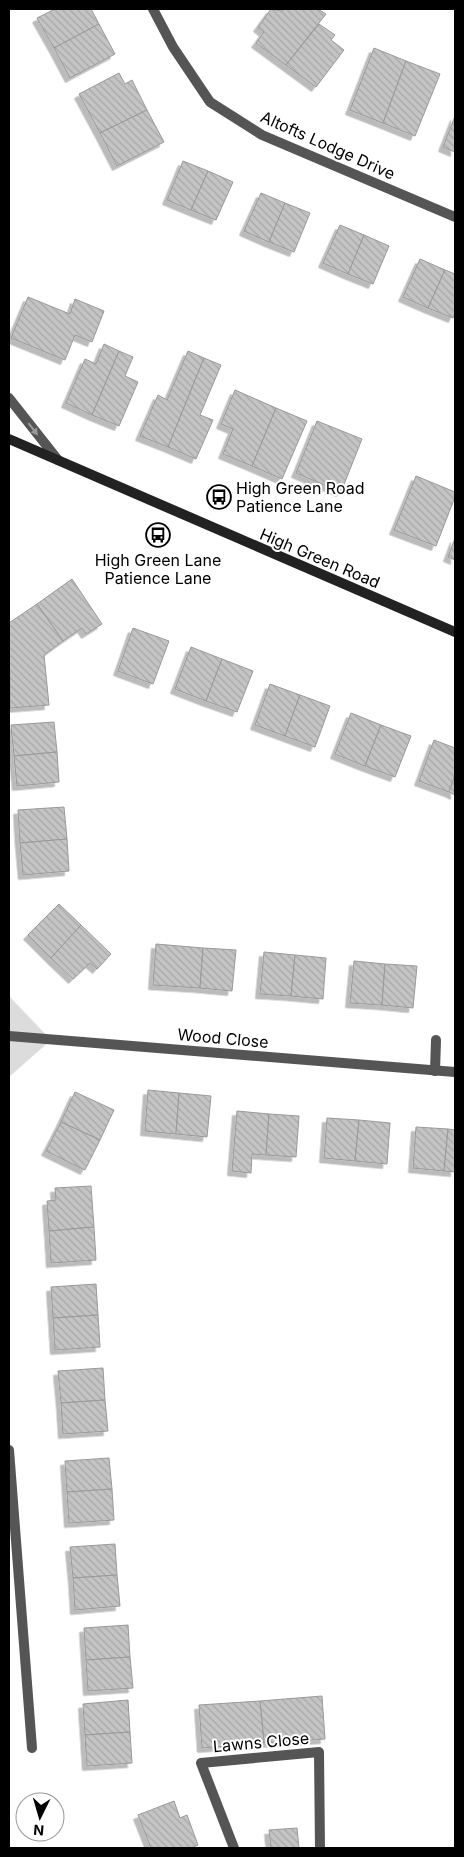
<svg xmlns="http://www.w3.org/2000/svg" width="464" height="1857" viewBox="0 0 464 1857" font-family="Inter,sans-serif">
  <defs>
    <pattern id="building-back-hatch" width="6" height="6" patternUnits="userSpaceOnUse" patternTransform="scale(1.25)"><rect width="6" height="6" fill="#c4c4c4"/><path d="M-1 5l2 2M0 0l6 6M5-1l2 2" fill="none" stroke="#a7a7a7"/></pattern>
    <filter id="shadow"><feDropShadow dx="-4.5" dy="4.5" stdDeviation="0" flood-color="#0004"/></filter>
  </defs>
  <rect width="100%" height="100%" fill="#fff"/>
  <!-- grass -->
  <path fill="#dcdcdc" d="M 9,996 L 51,1040 L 9,1077 Z"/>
  <!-- building -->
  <g fill="url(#building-back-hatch)" stroke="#999" filter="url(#shadow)">
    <path d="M 55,9 L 91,9 L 99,24 L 54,48 L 37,18 Z"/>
    <path d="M 271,9 L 282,11 L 284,9 L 318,9 L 326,14 L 286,65 L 256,43 L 264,32 L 258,27 Z"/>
    <path d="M 99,24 L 115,54 L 70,78 L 54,48 Z"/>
    <path d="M 319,24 L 335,35 L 331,40 L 344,50 L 316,87 L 286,65 Z"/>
    <path d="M 374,48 L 406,61 L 383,123 L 350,110 Z"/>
    <path d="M 406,61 L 440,74 L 415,136 L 383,123 Z"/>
    <path d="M 119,73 L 125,84 L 132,80 L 147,110 L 100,133 L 79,94 Z"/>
    <path d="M 147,110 L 164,142 L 117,166 L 100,133 Z"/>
    <path d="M 455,116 L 455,152 L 443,147 Z"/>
    <path d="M 183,161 L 208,171 L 191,210 L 167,200 Z"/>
    <path d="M 208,171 L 233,182 L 216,220 L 191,210 Z"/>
    <path d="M 261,193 L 285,203 L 269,242 L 244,231 Z"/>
    <path d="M 285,203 L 310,213 L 294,252 L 269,242 Z"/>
    <path d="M 340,225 L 364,235 L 348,274 L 323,263 Z"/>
    <path d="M 364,235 L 389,246 L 373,284 L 348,274 Z"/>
    <path d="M 420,259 L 445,270 L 428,308 L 403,297 Z"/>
    <path d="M 445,270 L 455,274 L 455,313 L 453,318 L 428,308 Z"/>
    <path d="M 28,297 L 70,314 L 75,299 L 104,311 L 92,342 L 75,335 L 65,360 L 11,338 Z"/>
    <path d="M 104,344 L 119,351 L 92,415 L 66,403 L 85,359 L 96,364 Z"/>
    <path d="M 119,351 L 133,357 L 125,376 L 138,382 L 119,426 L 92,415 Z"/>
    <path d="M 188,351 L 204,358 L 168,447 L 140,436 L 158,395 L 167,400 Z"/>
    <path d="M 204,358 L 221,365 L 200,415 L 213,420 L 196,459 L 168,447 Z"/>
    <path d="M 235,390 L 276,408 L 252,466 L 223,454 L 233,429 L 221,424 Z"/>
    <path d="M 276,408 L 307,421 L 282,479 L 252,466 Z"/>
    <path d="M 317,421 L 362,439 L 341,492 L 296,473 Z"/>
    <path d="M 416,476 L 455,492 L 455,497 L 436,546 L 394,530 Z"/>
    <path d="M 455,538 L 455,560 L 448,557 Z"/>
    <path d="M 72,579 L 102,624 L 86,634 L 82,628 L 63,641 L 37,604 Z"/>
    <path d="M 37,604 L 63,641 L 44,655 L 49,705 L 10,708 L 9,623 Z"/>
    <path d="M 133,628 L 169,641 L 153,684 L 118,671 Z"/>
    <path d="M 191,647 L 222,659 L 206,701 L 175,689 Z"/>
    <path d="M 222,659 L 253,671 L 237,712 L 206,701 Z"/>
    <path d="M 270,684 L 300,695 L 285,736 L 255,725 Z"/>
    <path d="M 300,695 L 330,706 L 315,747 L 285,736 Z"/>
    <path d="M 351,713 L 381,725 L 365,766 L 335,754 Z"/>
    <path d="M 54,722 L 57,752 L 14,756 L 11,725 Z"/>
    <path d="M 381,725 L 411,736 L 395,777 L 365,766 Z"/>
    <path d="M 434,740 L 455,748 L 455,775 L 449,792 L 419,781 Z"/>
    <path d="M 57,752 L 59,782 L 17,786 L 14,756 Z"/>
    <path d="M 455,775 L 455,795 L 449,792 Z"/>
    <path d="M 64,807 L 67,839 L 20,843 L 18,810 Z"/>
    <path d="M 67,839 L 69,871 L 23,875 L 20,843 Z"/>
    <path d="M 59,904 L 81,925 L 51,958 L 28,935 Z"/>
    <path d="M 81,925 L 111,954 L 97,969 L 90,963 L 73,979 L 51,958 Z"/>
    <path d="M 156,944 L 203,948 L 200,988 L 153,985 Z"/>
    <path d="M 203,948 L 236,950 L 232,991 L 200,988 Z"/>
    <path d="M 264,952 L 295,955 L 291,996 L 260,994 Z"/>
    <path d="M 295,955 L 326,958 L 323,999 L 291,996 Z"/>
    <path d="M 354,961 L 385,964 L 382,1005 L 350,1003 Z"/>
    <path d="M 385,964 L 417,966 L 413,1008 L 382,1005 Z"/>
    <path d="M 148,1090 L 179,1093 L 176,1134 L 145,1131 Z"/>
    <path d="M 75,1092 L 114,1110 L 100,1140 L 61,1122 Z"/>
    <path d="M 179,1093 L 211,1096 L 207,1137 L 176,1134 Z"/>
    <path d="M 237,1111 L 269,1114 L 266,1155 L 252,1154 L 251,1173 L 232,1171 Z"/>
    <path d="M 269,1114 L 299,1116 L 296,1157 L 266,1155 Z"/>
    <path d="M 327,1118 L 359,1120 L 355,1161 L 324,1158 Z"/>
    <path d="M 359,1120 L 390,1123 L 387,1164 L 355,1161 Z"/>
    <path d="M 61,1122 L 100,1140 L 85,1170 L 46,1151 Z"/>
    <path d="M 416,1127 L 448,1129 L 444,1171 L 413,1168 Z"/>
    <path d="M 448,1129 L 455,1130 L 455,1172 L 444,1171 Z"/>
    <path d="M 91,1186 L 94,1227 L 49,1231 L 47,1201 L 56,1200 L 55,1188 Z"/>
    <path d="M 94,1227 L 96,1260 L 51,1263 L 49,1231 Z"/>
    <path d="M 96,1284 L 98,1315 L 53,1318 L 51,1287 Z"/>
    <path d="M 98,1315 L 100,1347 L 55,1350 L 53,1318 Z"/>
    <path d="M 103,1368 L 105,1400 L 61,1403 L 58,1371 Z"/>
    <path d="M 105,1400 L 108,1431 L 63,1434 L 61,1403 Z"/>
    <path d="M 109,1458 L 112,1489 L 67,1492 L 65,1461 Z"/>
    <path d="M 112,1489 L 114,1520 L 69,1523 L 67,1492 Z"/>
    <path d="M 115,1544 L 117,1575 L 73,1578 L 70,1547 Z"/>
    <path d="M 117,1575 L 120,1606 L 75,1610 L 73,1578 Z"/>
    <path d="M 128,1625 L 130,1657 L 86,1660 L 84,1628 Z"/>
    <path d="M 130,1657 L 133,1688 L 88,1691 L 86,1660 Z"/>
    <path d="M 322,1696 L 325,1739 L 264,1743 L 260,1701 Z"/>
    <path d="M 128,1700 L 130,1732 L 85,1735 L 83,1704 Z"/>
    <path d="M 260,1701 L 264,1743 L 202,1748 L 199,1705 Z"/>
    <path d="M 130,1732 L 132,1763 L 87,1766 L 85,1735 Z"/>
    <path d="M 174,1801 L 180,1818 L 187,1815 L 198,1845 L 191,1848 L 151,1848 L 138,1815 Z"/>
    <path d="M 297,1828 L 299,1848 L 271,1848 L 269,1830 Z"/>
  </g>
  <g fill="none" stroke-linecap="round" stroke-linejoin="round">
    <!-- street -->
    <g stroke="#555" stroke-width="10">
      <path d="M 153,9 L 173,47 L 210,102 L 262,135 L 455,217"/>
      <path d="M 9,398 L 58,460"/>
      <path d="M 9,1036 L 455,1072"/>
      <path d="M 435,1071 L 436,1040"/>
      <path d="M 9,1450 L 32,1748"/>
      <path d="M 234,1848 L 201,1763 L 319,1752 L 320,1848"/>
    </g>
    <!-- secondary -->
    <path stroke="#222" stroke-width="10" d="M 9,439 L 455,632"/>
  </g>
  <!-- one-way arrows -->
  <defs><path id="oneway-solid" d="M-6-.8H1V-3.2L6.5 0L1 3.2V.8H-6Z" transform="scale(1.25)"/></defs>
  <use fill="#999" href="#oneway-solid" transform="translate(33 429) rotate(52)"/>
  <!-- icons -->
  <defs>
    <g id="bus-ring" transform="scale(1.25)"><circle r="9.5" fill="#fff" stroke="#000" stroke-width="1.5"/><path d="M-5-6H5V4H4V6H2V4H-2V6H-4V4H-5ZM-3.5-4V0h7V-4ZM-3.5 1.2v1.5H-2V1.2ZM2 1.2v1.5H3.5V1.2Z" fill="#000"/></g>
  </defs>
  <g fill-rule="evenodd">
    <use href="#bus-ring" x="219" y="497"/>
    <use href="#bus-ring" x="158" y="535"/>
  </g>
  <g text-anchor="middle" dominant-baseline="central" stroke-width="4" stroke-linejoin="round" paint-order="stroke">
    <!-- street labels -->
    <g font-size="16" fill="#000" stroke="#fff">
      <text transform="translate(328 145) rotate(24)">Altofts Lodge Drive</text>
      <text transform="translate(320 558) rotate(23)">High Green Road</text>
      <text transform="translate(223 1038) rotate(5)">Wood Close</text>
      <text transform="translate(261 1742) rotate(-5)">Lawns Close</text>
    </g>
    <!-- poi labels -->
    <g font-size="16" fill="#000" stroke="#fff" text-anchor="start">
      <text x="236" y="488">High Green Road<tspan x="236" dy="18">Patience Lane</tspan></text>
      <text x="158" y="560" text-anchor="middle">High Green Lane<tspan x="158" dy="18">Patience Lane</tspan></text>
    </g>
  </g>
  <!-- border -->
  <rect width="464" height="1857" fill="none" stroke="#000000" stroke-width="20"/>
  <!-- north arrow -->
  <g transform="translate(40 1817) rotate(185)"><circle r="24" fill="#ffffff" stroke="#999999"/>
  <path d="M0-4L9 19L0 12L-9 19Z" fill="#000000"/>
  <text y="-8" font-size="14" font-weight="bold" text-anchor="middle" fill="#000000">N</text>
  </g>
</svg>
